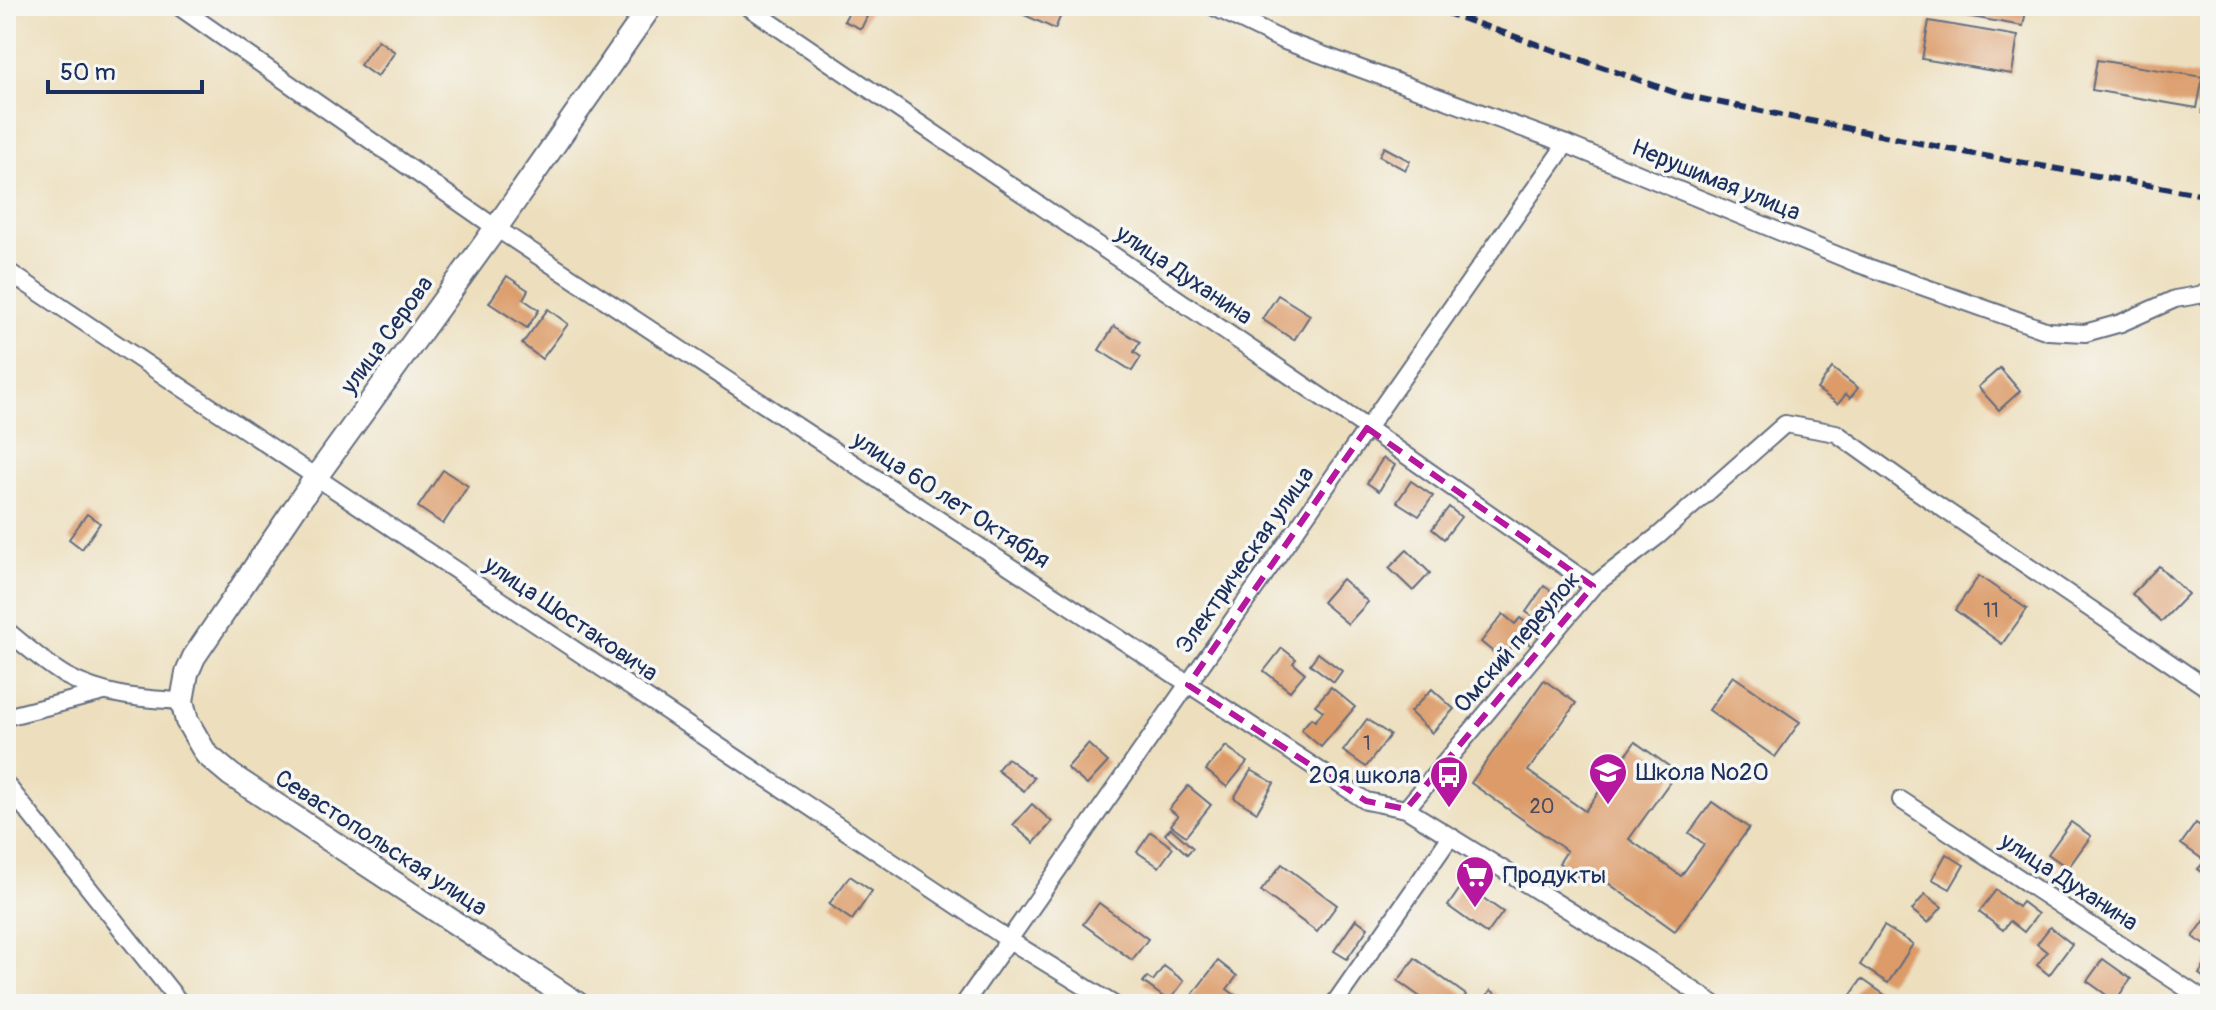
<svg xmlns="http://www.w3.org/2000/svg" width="2216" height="1010" viewBox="0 0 2216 1010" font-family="Pangolin,sans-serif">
  <rect width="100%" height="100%" fill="#f6f6f2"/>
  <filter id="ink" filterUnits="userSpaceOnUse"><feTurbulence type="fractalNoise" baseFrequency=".0125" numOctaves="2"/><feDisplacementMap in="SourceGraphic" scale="16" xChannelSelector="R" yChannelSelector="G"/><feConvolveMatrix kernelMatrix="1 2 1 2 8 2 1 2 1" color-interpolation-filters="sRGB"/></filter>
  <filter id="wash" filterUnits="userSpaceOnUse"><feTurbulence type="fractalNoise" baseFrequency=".006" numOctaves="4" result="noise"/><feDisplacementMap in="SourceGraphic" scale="32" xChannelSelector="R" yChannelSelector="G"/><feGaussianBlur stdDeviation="1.8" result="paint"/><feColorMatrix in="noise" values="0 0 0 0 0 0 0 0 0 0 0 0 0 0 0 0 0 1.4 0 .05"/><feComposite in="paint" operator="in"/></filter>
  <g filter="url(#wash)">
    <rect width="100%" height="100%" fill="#eddfbd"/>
    <g id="blocks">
      <!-- building -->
      <g fill="#dc9b69">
        <path d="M 852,6 L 872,6 L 861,29 L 844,21 Z"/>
        <path d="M 1023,6 L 1065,6 L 1055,29 L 1020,13 Z"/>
        <path d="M 1933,6 L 2027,6 L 2023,26 L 1932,10 Z"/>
        <path d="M 1929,21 L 2018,36 L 2012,74 L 1922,59 Z"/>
        <path d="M 378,40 L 395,52 L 377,77 L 360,65 Z"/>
        <path d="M 2097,60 L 2203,77 L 2197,108 L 2092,90 Z"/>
        <path d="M 2206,81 L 2210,81 L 2210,114 L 2202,113 Z"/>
        <path d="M 1384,147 L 1410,161 L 1405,170 L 1379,156 Z"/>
        <path d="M 507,276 L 528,290 L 523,299 L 539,310 L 527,328 L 489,303 Z"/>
        <path d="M 1278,295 L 1310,315 L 1294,340 L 1262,319 Z"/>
        <path d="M 548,309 L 568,324 L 542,359 L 522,344 Z"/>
        <path d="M 1114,326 L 1140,342 L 1134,352 L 1141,357 L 1132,371 L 1099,350 Z"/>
        <path d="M 1832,368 L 1858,388 L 1850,398 L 1846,394 L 1838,404 L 1817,389 Z"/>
        <path d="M 2000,368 L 2020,391 L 1999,410 L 1978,387 Z"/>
        <path d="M 1383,458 L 1395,465 L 1379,491 L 1367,483 Z"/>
        <path d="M 443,470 L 468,486 L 443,524 L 418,507 Z"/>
        <path d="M 1411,481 L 1433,496 L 1419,516 L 1397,502 Z"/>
        <path d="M 1449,507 L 1461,517 L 1444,539 L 1432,529 Z"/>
        <path d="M 87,514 L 100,523 L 82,549 L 69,539 Z"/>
        <path d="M 1407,550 L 1430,573 L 1413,591 L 1389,568 Z"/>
        <path d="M 2159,566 L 2188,594 L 2161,622 L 2132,594 Z"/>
        <path d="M 1979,576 L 2027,609 L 2002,644 L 1955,610 Z"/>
        <path d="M 1342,579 L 1368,602 L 1348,624 L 1322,602 Z"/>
        <path d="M 1544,586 L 1566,601 L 1548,627 L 1526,612 Z"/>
        <path d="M 1503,614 L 1515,624 L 1520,618 L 1542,635 L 1533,647 L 1520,637 L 1502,659 L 1481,642 Z"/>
        <path d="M 1282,648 L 1296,659 L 1293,663 L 1305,673 L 1290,691 L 1264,671 Z"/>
        <path d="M 1318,653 L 1342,671 L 1334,682 L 1310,664 Z"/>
        <path d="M 1733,676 L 1800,722 L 1775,757 L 1709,710 Z"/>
        <path d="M 1544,680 L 1576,703 L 1528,771 L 1585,811 L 1635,742 L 1677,772 L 1629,839 L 1681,876 L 1704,844 L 1689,833 L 1712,802 L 1749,828 L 1675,931 L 1591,871 L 1584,881 L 1559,863 L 1567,851 L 1471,783 Z"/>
        <path d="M 1331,687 L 1355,707 L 1321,747 L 1301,730 L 1311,718 L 1315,721 L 1323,711 L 1315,705 Z"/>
        <path d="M 1432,689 L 1454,709 L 1432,733 L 1410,712 Z"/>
        <path d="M 1367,719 L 1390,735 L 1366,767 L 1343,751 Z"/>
        <path d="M 1088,744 L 1108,762 L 1087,785 L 1067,768 Z"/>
        <path d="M 1226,746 L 1247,762 L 1227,787 L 1206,770 Z"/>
        <path d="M 1007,758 L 1034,778 L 1024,791 L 997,770 Z"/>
        <path d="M 1251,770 L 1274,783 L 1257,812 L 1234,798 Z"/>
        <path d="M 1188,786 L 1211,805 L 1186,836 L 1171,825 L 1178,816 L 1169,809 Z"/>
        <path d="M 1032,804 L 1052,822 L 1034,843 L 1013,825 Z"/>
        <path d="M 2071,822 L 2091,836 L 2068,868 L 2048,854 Z"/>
        <path d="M 2196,823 L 2210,833 L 2210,878 L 2198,869 L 2205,861 L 2181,844 Z"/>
        <path d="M 1171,828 L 1193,848 L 1187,854 L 1165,834 Z"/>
        <path d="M 1151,832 L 1173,848 L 1159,867 L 1137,852 Z"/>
        <path d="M 1946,854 L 1964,865 L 1950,889 L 1932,879 Z"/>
        <path d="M 1282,864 L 1337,905 L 1317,932 L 1261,891 Z"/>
        <path d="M 850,876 L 872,891 L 852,920 L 829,904 Z"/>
        <path d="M 1463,884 L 1503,912 L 1487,934 L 1448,906 Z"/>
        <path d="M 1996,890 L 2018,907 L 2022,902 L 2038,914 L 2024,932 L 2010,921 L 2003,930 L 1979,912 Z"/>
        <path d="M 1925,894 L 1942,907 L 1928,923 L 1912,910 Z"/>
        <path d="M 1099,903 L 1148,939 L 1132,960 L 1083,924 Z"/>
        <path d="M 2210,913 L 2210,948 L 2193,937 Z"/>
        <path d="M 1356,919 L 1368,928 L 1347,959 L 1334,951 Z"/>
        <path d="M 1884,926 L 1913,944 L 1888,983 L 1860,965 Z"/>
        <path d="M 2050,927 L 2072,944 L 2049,975 L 2037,965 L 2047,952 L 2037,944 Z"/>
        <path d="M 1415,958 L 1466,995 L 1459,1004 L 1430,1004 L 1398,981 Z"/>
        <path d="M 2210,958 L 2210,982 L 2199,974 Z"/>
        <path d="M 2103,959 L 2131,979 L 2115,1001 L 2087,981 Z"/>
        <path d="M 1218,961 L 1237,976 L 1227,989 L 1247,1004 L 1196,1004 L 1189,999 Z"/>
        <path d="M 1164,966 L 1184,981 L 1169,1001 L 1143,982 L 1147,977 L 1153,981 Z"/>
        <path d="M 1862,979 L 1885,995 L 1879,1004 L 1846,1002 Z"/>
        <path d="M 1491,990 L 1499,997 L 1494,1004 L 1481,1004 Z"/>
      </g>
    </g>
  </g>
  <g filter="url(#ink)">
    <use href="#blocks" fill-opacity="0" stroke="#646d7f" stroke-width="2"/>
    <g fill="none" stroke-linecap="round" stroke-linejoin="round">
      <!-- minor casing -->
      <g stroke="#646d7f" stroke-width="20">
        <g id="minor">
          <path d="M 178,6 L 496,228 L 1366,801 L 1406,809 L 1647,959 L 1714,1004"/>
          <path d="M 747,6 L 1367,428 L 1593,586"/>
          <path d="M 1212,6 L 1282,40 L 1566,144 L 1856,263 L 2048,331 L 2085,333 L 2121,323 L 2175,299 L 2210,293"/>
          <path d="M 6,270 L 1009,940 L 1113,1004"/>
          <path d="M 6,630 C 25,645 45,664 66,676 C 103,696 141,699 182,701"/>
          <path d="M 6,717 L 104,692"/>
          <path d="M 6,784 L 181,1004"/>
          <path d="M 1901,800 L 2210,1004"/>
          <path d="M 1406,809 L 1593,586 L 1658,536 L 1785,424 L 1836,433 L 1917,491 L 2210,690"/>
          <path d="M 964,1004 L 1566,144"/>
          <path d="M 1334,1004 L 1451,836"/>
        </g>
      </g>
      <!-- tertiary casing -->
      <g stroke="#646d7f" stroke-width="26">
        <path id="tertiary" d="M 578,1004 L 231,775 L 206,754 L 187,721 L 182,701 L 187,673 L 194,657 L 316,477 L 496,228 L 651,6"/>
      </g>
      <!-- minor -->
      <use href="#minor" stroke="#fff" stroke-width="16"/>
      <!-- tertiary -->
      <use href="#tertiary" stroke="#fff" stroke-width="22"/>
      <!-- rail -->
      <path stroke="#1b2f5e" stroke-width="6" stroke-dasharray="12 6" stroke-linecap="butt" d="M 1427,6 L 1682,95 L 1979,155 L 2210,196"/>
    </g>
  </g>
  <!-- marked area -->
  <path fill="none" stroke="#b5179e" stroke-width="6" stroke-dasharray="16 10" stroke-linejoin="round" d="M 1367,428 L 1593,586 L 1406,809 L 1366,801 L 1188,685 Z"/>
  <!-- icons -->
  <defs>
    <g id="school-pin" transform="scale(2)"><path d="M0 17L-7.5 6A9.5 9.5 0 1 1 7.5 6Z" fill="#b5179e" stroke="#f6f6f2"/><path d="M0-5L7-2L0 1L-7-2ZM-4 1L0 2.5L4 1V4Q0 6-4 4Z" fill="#fff"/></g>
    <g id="bus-pin" transform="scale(2)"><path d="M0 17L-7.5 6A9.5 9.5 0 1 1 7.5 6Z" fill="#b5179e" stroke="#f6f6f2"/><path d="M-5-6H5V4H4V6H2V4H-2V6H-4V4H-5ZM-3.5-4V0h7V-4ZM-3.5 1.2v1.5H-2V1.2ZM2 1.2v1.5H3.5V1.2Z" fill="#fff"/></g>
    <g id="supermarket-pin" transform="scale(2)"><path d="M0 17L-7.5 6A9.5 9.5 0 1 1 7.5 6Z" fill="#b5179e" stroke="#f6f6f2"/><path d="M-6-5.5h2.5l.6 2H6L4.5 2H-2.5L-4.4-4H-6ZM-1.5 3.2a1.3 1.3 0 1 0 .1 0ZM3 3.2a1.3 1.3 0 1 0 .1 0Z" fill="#fff"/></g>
  </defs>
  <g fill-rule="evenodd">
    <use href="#school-pin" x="1608" y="772"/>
    <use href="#bus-pin" x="1449" y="775"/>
    <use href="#supermarket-pin" x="1475" y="875"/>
  </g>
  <g text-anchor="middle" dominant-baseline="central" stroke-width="7" stroke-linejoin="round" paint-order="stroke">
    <!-- number labels -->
    <g font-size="20" fill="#4b4a61">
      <text x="1991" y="610">11</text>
      <text x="1367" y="743">1</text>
      <text x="1542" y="806">20</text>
    </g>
    <!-- street labels -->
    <g font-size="24" fill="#1b2f5e" stroke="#f6f6f2">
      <text transform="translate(1716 180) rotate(22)">Нерушимая улица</text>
      <text transform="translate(1184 275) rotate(34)">улица Духанина</text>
      <text transform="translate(387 335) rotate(-54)">улица Серова</text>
      <text transform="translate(951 500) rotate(33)">улица 60 лет Октября</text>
      <text transform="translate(1245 560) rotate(-55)">Электрическая улица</text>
      <text transform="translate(571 619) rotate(34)">улица Шостаковича</text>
      <text transform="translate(1517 642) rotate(-49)">Омский переулок</text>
      <text transform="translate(381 843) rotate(33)">Севастопольская улица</text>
      <text transform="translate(2069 882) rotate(33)">улица Духанина</text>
    </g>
    <!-- poi labels -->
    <g font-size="24" fill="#1b2f5e" stroke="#f6f6f2" text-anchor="start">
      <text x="1636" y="772">Школа №20</text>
      <text x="1421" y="775" text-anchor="end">20я школа</text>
      <text x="1503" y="875">Продукты</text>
    </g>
  </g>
  <!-- margin -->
  <rect width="2216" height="1010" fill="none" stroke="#f6f6f2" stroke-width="32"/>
  <!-- scale -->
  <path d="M48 80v12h154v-12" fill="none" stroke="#1b2f5e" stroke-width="4"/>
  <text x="60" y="80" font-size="24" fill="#1b2f5e" stroke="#f6f6f2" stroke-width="6" paint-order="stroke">50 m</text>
</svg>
